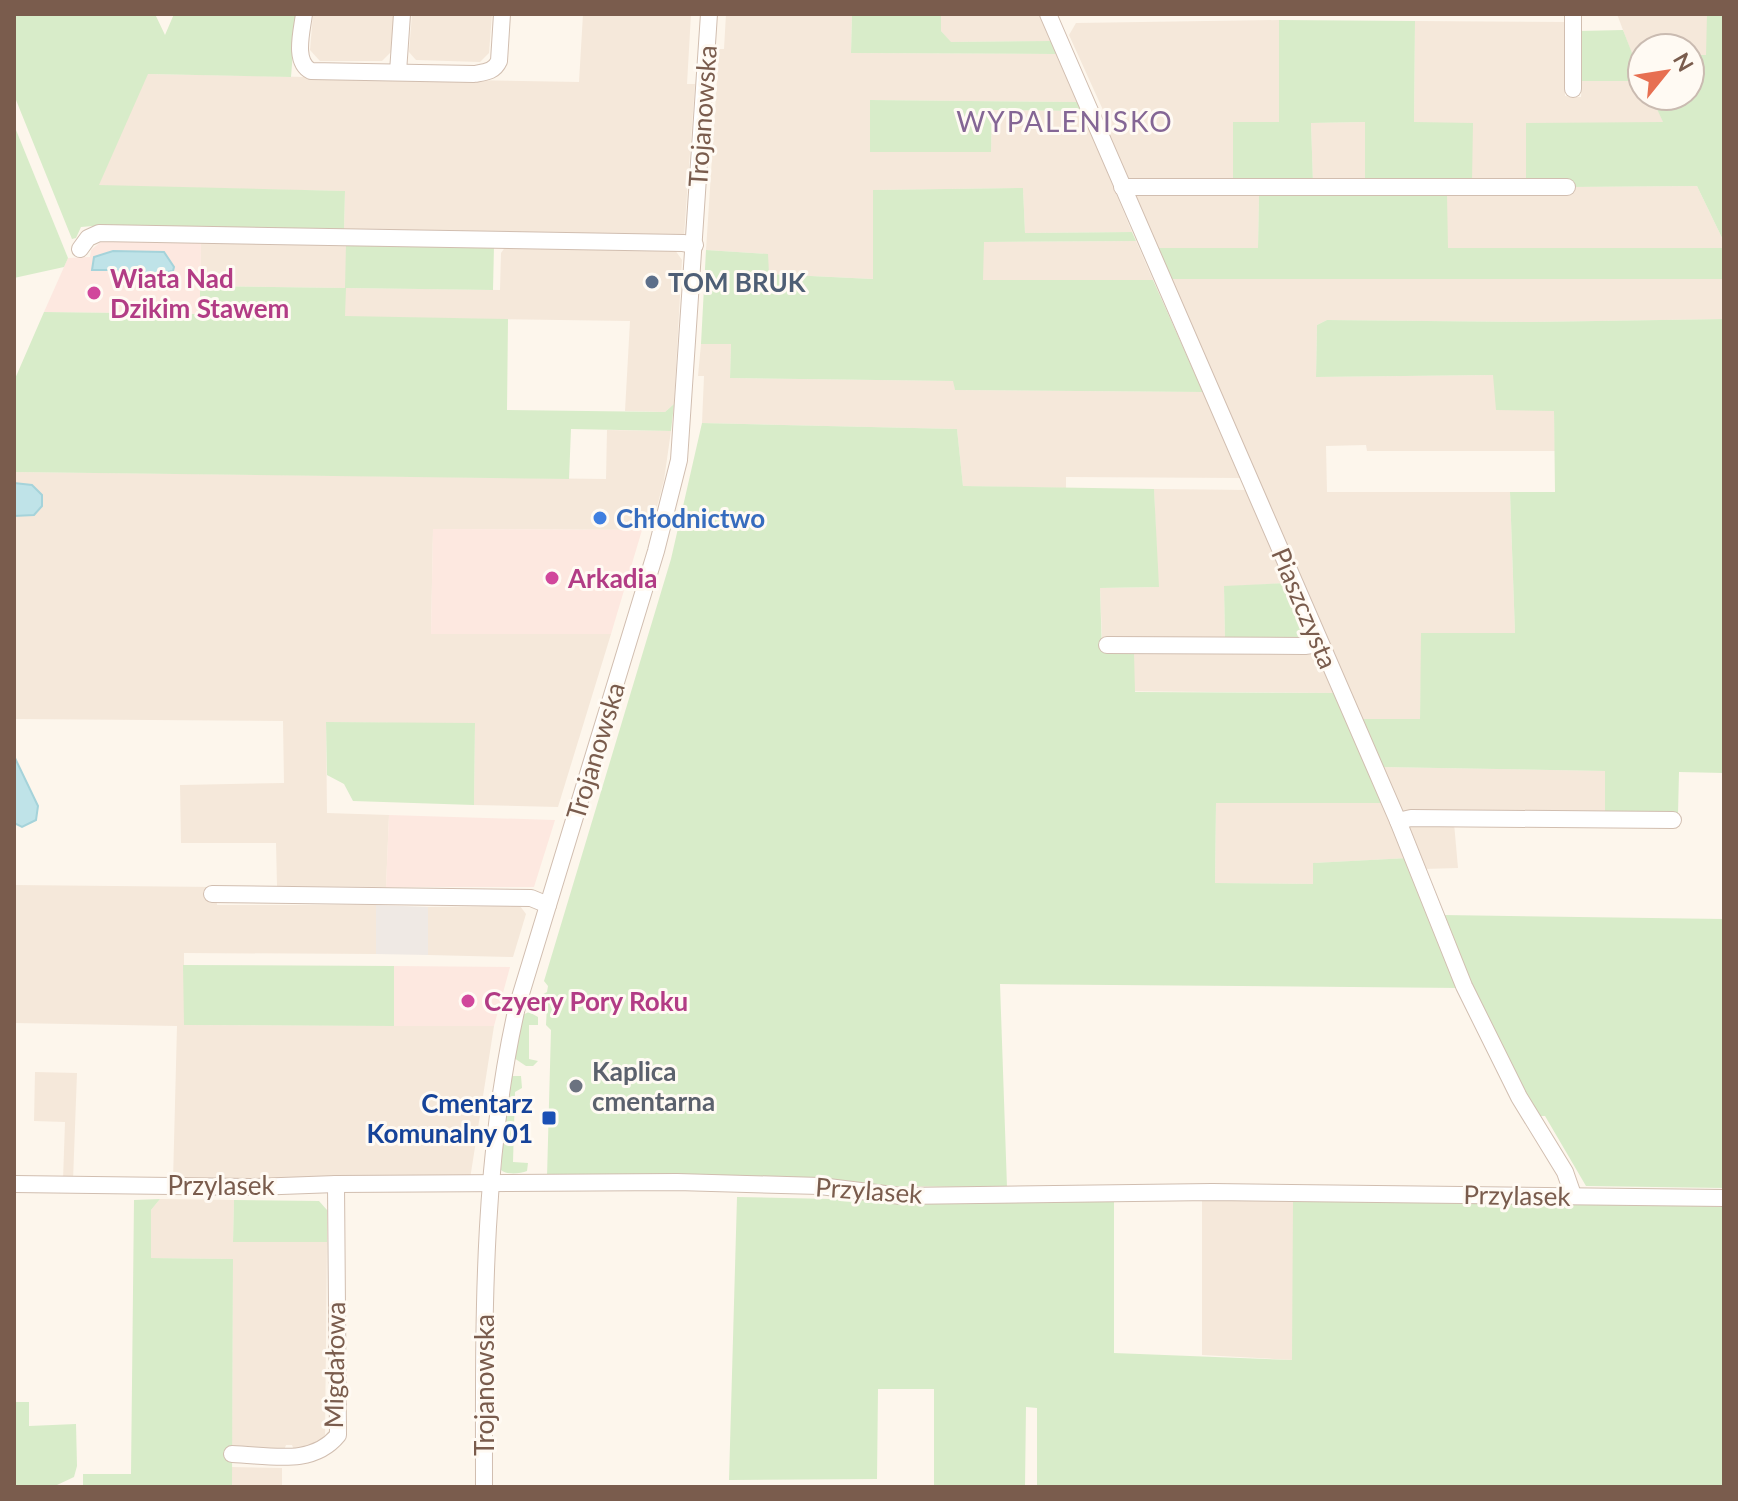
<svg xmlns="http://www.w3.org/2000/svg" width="1738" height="1501" viewBox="0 0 1738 1501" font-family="Lato,sans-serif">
  <rect width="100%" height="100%" fill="#fdf6ec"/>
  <!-- residential -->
  <g fill="#f5e8da">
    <path d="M 313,14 L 394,14 L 391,52 L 382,61 L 320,61 L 310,50 Z"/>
    <path d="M 412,14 L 492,14 L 489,53 L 480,62 L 416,60 L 409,52 Z"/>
    <path d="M 583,14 L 691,14 L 687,84 L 695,84 L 684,236 L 344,230 L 345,191 L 98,186 L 147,74 L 579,82 Z"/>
    <path d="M 726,14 L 852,14 L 851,53 L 1056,54 L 1077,102 L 871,100 L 870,152 L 991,152 L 992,110 L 1082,111 L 1132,232 L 1025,233 L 1023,188 L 873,190 L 874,279 L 768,274 L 767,254 L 706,250 L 719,49 L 724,49 Z"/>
    <path d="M 941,14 L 1039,14 L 1051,41 L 950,42 L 941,31 Z"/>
    <path d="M 1617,14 L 1724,14 L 1724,56 L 1690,55 L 1690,48 L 1642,48 L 1642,54 L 1632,54 Z"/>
    <path d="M 1279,20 L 1279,122 L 1233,182 L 1126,180 L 1101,122 L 1108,121 L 1069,35 L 1076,23 Z"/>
    <path d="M 1415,21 L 1568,22 L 1565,96 L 1581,97 L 1582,81 L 1642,81 L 1642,96 L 1651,96 L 1664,123 L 1526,123 L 1526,182 L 1472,182 L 1414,122 Z"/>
    <path d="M 1366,122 L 1365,182 L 1313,183 L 1311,123 Z"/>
    <path d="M 1697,186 L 1724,242 L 1724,248 L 1447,248 L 1447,194 L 1571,187 Z"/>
    <path d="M 1130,191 L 1259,195 L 1258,248 L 1156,248 Z"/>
    <path d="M 1136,241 L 1153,280 L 983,280 L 983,242 Z"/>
    <path d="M 201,242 L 346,244 L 346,288 L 500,290 L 501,253 L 506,246 L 675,250 L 682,260 L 674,404 L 665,412 L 625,411 L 630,321 L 345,317 L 345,288 L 200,286 Z"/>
    <path d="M 1169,279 L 1724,279 L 1724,319 L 1532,322 L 1327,320 L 1317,325 L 1316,377 L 1493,375 L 1554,411 L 1555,451 L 1367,451 L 1366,445 L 1326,446 L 1327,492 L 1510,492 L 1515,633 L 1422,633 L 1420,719 L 1358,719 Z"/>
    <path d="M 701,344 L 731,344 L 730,378 L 954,381 L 955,390 L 1203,392 L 1240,478 L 1066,477 L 1066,488 L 963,486 L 957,429 L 702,423 L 704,376 L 698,376 Z"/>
    <path d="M 607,430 L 671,431 L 664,480 L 651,530 L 433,529 L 431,634 L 611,634 L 558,807 L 474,805 L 475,724 L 326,722 L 327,813 L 389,815 L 386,887 L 277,886 L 276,843 L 181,843 L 180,785 L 284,783 L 283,721 L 14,719 L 14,472 L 606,479 Z"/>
    <path d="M 1154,489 L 1249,490 L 1263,529 L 1287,583 L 1224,587 L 1225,640 L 1102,638 L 1100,588 L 1158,587 Z"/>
    <path d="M 1134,652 L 1320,655 L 1337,693 L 978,690 Z"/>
    <path d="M 1380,767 L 1606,771 L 1605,814 L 1400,812 Z"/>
    <path d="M 1216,803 L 1385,803 L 1408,858 L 1314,863 L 1314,884 L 1215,883 Z"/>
    <path d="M 1404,823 L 1454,823 L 1458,868 L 1424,869 Z"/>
    <path d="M 14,885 L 216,887 L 217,905 L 376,905 L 376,954 L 184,953 L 184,1025 L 494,1026 L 470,1179 L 173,1181 L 177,1026 L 14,1023 Z"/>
    <path d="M 520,906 L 526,914 L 513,957 L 428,955 L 428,907 Z"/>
    <path d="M 35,1072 L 77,1073 L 73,1181 L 63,1180 L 65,1122 L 34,1121 Z"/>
    <path d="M 1202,1197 L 1294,1197 L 1293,1360 L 1202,1355 Z"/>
    <path d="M 160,1199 L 234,1200 L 233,1242 L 327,1242 L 325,1440 L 316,1450 L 294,1450 L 292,1445 L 286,1445 L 284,1450 L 232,1449 L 233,1259 L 150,1258 L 151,1210 Z"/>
    <path d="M 232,1467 L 282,1468 L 282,1487 L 232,1487 Z"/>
  </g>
  <!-- commercial -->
  <g fill="#fde8e0">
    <path d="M 103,240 L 201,242 L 200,314 L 44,312 L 68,258 L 90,257 L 91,250 Z"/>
    <path d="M 433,529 L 642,530 L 611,634 L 431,634 Z"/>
    <path d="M 389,815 L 555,820 L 534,887 L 386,887 Z"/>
    <path d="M 394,966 L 510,967 L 494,1026 L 394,1026 Z"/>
  </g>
  <!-- industrial -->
  <path fill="#efe9e4" d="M 376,905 L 428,907 L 428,955 L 376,954 Z"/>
  <!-- green -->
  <g fill="#d8ecc9">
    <path d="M 14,14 L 155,14 L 165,35 L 174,14 L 296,14 L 291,77 L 148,74 L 99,185 L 345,191 L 344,230 L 93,226 L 81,227 L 76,238 L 72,239 L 14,95 Z"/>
    <path d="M 852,14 L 941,14 L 941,31 L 951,42 L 1051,41 L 1056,54 L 851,53 Z"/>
    <path d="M 1707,14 L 1724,14 L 1724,242 L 1697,186 L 1571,187 L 1526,182 L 1526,123 L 1663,122 L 1651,96 L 1690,96 L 1690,55 L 1706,55 Z"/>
    <path d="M 1279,20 L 1415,21 L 1414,122 L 1473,123 L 1472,182 L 1365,182 L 1365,122 L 1311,123 L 1313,183 L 1233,182 L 1233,122 L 1279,122 Z"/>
    <path d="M 1623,30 L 1632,53 L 1642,54 L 1642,81 L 1582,81 L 1578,75 L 1579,31 Z"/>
    <path d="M 870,100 L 1077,102 L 1082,111 L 992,110 L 991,152 L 870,152 Z"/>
    <path d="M 14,125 L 68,258 L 64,267 L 14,278 Z"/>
    <path d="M 1023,188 L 1025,233 L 1132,232 L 1136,241 L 984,242 L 983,280 L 1153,280 L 1203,392 L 955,390 L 953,381 L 730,378 L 731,344 L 701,344 L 706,250 L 768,254 L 769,274 L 873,279 L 873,190 Z"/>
    <path d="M 1447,194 L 1448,248 L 1724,248 L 1724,279 L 1169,279 L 1156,248 L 1258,248 L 1259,195 Z"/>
    <path d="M 346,244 L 494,246 L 493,290 L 346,288 L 345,316 L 508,319 L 507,410 L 665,412 L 674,404 L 671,431 L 571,429 L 569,479 L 14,472 L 14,381 L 44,312 L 200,314 L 200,286 L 345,288 Z"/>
    <path d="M 1724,319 L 1724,773 L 1679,772 L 1678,814 L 1605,814 L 1605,771 L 1380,767 L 1358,719 L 1420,719 L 1421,633 L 1515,633 L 1510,492 L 1555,492 L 1554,411 L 1496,410 L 1493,375 L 1316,377 L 1317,325 L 1327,320 L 1532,322 Z"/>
    <path d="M 702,423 L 957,429 L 963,486 L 1154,489 L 1159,587 L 1100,588 L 1102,652 L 1134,652 L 1135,692 L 1337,693 L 1385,803 L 1216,803 L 1215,883 L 1313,884 L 1313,863 L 1408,858 L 1461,988 L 1000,984 L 1007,1187 L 854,1186 L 738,1176 L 568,1174 L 547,1177 L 551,1030 L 546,1025 L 547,1005 L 536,1004 L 538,997 L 547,992 L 548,986 L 544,981 L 671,559 Z"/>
    <path d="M 1287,583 L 1308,634 L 1301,640 L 1225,640 L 1224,586 Z"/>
    <path d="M 326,722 L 475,723 L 474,805 L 353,801 L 344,784 L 327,775 Z"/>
    <path d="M 1443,915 L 1724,919 L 1724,1188 L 1586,1186 L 1545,1116 L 1534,1116 L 1503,1059 Z"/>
    <path d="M 183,965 L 394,966 L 394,1026 L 184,1025 Z"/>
    <path d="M 529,1012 L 538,1017 L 538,1025 L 529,1025 L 529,1059 L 538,1061 L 533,1066 L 526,1066 L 514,1058 L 520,1016 Z"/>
    <path d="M 512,1076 L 521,1076 L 522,1088 L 515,1092 L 513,1162 L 528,1163 L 527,1171 C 520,1174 506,1175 501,1170 L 508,1080 Z"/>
    <path d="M 737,1197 L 878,1200 L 1114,1198 L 1114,1353 L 1292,1360 L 1293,1201 L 1323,1202 L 1324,1197 L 1643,1202 L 1724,1207 L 1724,1487 L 1037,1487 L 1037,1408 L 1026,1407 L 1025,1487 L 934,1487 L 934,1389 L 878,1389 L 877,1479 L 729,1480 Z"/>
    <path d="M 160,1199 L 151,1210 L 151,1258 L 233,1259 L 232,1487 L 83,1487 L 83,1474 L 131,1474 L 134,1200 Z"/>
    <path d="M 234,1200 L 319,1201 L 327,1210 L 327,1242 L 233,1242 Z"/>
    <path d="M 14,1402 L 29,1402 L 29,1426 L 76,1424 L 77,1466 L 74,1477 L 57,1485 L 14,1487 Z"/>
  </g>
  <!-- water -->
  <g fill="#bfe3e8" stroke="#a5d3da" stroke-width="2">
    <path d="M 113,251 L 164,252 L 174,267 L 173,271 L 122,278 L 117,277 L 117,270 L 92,270 L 94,257 Z"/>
    <path d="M 14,483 L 32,485 L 42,495 L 42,506 L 34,515 L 14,516 Z"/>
    <path d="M 14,756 L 38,806 L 36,820 L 22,827 L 14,823 Z"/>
  </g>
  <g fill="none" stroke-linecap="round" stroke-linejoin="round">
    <!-- minor casing -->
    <g stroke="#d1beb0" stroke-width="18">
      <g id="minor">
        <path d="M 304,14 C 302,31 293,62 311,71 L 474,74 C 485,72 494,72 499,61 L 502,14"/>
        <path d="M 1048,14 L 1398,821 L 1464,986 L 1519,1097 L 1565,1172 L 1573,1195"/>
        <path d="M 398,72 L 402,14"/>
        <path d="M 1573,89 L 1573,14"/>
        <path d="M 1122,187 L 1567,187"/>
        <path d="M 80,249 L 88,238 L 99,233 L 683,243 L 695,245"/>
        <path d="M 1107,645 L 1305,646 L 1320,644"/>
        <path d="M 1398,821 L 1411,818 L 1673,820"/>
        <path d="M 212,894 L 531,898 L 548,905"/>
        <path d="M 14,1184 L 251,1187 L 336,1184 L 677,1182 L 820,1186 L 901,1196 L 1212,1192 L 1724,1198"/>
        <path d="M 232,1454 C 269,1455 312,1467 338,1435 L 336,1184"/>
        <path d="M 484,1487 C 484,1326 481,1165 517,1007 L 656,551 L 679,460 L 709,14"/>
      </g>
    </g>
    <!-- minor -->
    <use href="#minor" stroke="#fff" stroke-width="16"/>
  </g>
  <!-- markers -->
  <circle fill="#5c6f8a" stroke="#fffaf3" stroke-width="3" cx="652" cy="282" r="8"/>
  <g fill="#d1479c" stroke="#fffaf3" stroke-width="3">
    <circle cx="94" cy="293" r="8"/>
    <circle cx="552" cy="578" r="8"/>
    <circle cx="468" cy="1001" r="8"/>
  </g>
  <circle fill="#3f7fe0" stroke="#fffaf3" stroke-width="3" cx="600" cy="518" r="8"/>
  <circle fill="#6b7280" stroke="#fffaf3" stroke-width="3" cx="576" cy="1086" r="8"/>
  <rect fill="#1a4fb4" stroke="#fffaf3" stroke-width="3" x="541" y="1110" width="16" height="16" rx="4"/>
  <g text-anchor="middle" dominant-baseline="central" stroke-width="6" stroke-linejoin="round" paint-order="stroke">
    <!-- street labels -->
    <g font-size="26" fill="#7a5c4d" stroke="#fffaf3">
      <text transform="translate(702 116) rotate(-86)">Trojanowska</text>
      <text transform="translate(1305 608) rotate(67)">Piaszczysta</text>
      <text transform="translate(595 751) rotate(-73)">Trojanowska</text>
      <text x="221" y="1185">Przylasek</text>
      <text transform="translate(869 1190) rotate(4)">Przylasek</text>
      <text transform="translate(1517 1195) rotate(1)">Przylasek</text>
      <text transform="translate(334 1365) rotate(-89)">Migdałowa</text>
      <text transform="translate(484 1385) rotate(-90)">Trojanowska</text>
    </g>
    <!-- hotel labels -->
    <g font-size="26" font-weight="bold" fill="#b23c85" stroke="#fffaf3" text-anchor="start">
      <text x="110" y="278">Wiata Nad<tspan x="110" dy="30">Dzikim Stawem</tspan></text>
      <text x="568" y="578">Arkadia</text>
      <text x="484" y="1001">Czyery Pory Roku</text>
    </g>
    <!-- service labels -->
    <g font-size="26" font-weight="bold" fill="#4e5e75" stroke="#fffaf3" text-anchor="start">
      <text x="668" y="282">TOM BRUK</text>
    </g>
    <!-- shop labels -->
    <g font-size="26" font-weight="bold" fill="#366cbe" stroke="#fffaf3" text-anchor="start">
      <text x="616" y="518">Chłodnictwo</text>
    </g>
    <!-- worship labels -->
    <g font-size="26" font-weight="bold" fill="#5b616d" stroke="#fffaf3" text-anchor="start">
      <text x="592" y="1071">Kaplica<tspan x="592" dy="30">cmentarna</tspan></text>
    </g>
    <!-- transit labels -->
    <g font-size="26" font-weight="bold" fill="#164399" stroke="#fffaf3" text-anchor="end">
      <text x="533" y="1103">Cmentarz<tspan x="533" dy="30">Komunalny 01</tspan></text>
    </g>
    <!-- neighbourhood labels -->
    <g font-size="28" letter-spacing="2" fill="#846695" stroke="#fffaf3">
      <text x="1065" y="121">WYPALENISKO</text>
    </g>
  </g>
  <!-- border -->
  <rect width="1738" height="1501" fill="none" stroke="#7a5c4d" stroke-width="32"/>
  <!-- north arrow -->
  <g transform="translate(1666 72) rotate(60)"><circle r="38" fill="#fffaf3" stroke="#cabbb1" stroke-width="2"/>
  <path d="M0-6L14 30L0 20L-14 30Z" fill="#e76f51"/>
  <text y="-12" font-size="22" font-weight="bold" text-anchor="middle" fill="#7a5c4d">N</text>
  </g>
</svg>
